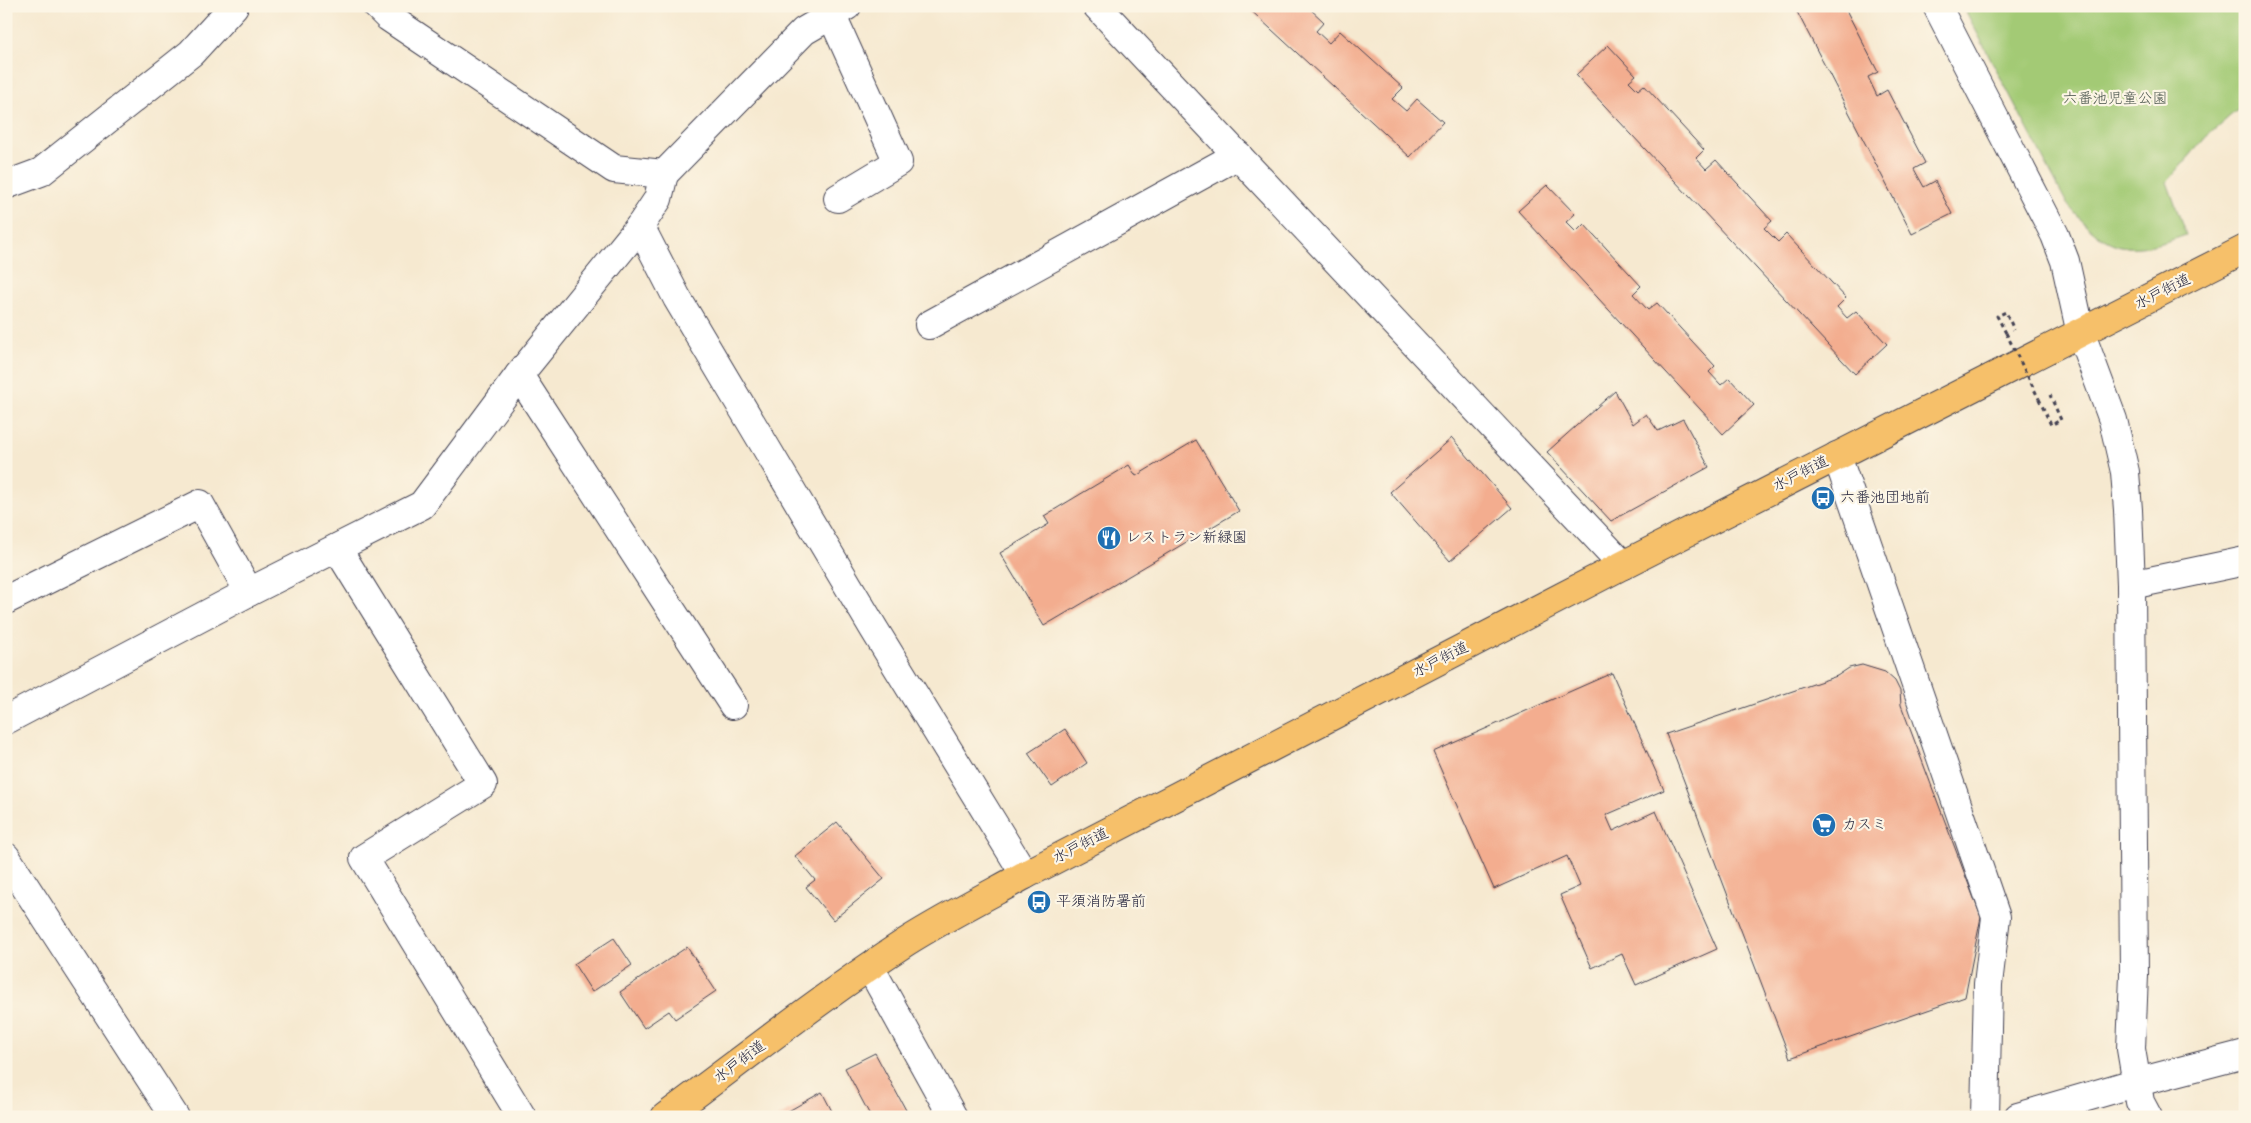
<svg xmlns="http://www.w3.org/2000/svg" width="2251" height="1123" viewBox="0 0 2251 1123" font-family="Kalam,'Klee One',sans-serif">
  <rect width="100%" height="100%" fill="#fcf5e5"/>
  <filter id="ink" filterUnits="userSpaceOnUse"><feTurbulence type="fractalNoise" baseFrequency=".02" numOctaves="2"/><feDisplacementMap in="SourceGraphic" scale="10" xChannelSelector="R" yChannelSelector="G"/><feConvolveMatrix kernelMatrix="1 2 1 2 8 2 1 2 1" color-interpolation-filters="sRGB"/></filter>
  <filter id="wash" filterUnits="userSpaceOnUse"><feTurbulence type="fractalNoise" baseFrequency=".0096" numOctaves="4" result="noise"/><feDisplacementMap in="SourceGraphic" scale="20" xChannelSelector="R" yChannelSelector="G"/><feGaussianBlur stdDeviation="1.12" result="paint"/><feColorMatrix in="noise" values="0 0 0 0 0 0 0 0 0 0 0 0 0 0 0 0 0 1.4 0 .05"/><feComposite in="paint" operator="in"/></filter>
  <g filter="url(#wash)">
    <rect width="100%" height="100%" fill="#f6e9d0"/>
    <!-- green -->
    <path fill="#a3ca75" stroke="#627658" d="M 1963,6 L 2245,6 L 2245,103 L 2206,137 L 2167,182 L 2186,235 C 2127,256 2108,253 2067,204 Z"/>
    <g id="blocks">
      <!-- building -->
      <g fill="#f3ad8f">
        <path d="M 1246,6 L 1307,6 L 1324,22 L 1316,31 L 1329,43 L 1340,31 L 1403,88 L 1392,99 L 1406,111 L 1417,99 L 1443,122 L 1410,157 Z"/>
        <path d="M 1794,6 L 1844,6 L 1878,72 L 1868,77 L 1877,96 L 1887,90 L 1925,163 L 1914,169 L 1924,187 L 1935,181 L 1952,214 L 1912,234 Z"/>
        <path d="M 1608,45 L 1636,75 L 1629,81 L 1638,90 L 1644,85 L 1704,150 L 1696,158 L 1706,169 L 1716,160 L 1772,221 L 1764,228 L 1778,242 L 1786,234 L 1846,298 L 1837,307 L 1847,318 L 1856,311 L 1887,344 L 1855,374 L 1576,75 Z"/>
        <path d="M 1547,185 L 1575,214 L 1566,222 L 1576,232 L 1584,224 L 1641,286 L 1633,294 L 1648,310 L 1657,303 L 1715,366 L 1709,372 L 1721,385 L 1729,378 L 1754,405 L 1723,434 L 1518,211 Z"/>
        <path d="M 1615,391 L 1633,424 L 1646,414 L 1658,431 L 1683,419 L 1709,467 L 1611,521 L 1547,452 Z"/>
        <path d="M 1452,438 L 1512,508 L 1450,561 L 1390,492 Z"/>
        <path d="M 1196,440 L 1239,511 L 1044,626 L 1000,553 L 1049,524 L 1044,516 L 1129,465 L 1136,476 Z"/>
        <path d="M 1862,665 L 1885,672 L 1895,681 L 1900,691 L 1901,705 L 1981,917 L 1965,997 L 1790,1058 L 1666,734 L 1837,676 L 1849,668 Z"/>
        <path d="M 1612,673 L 1664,790 L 1606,815 L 1613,831 L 1656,811 L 1717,949 L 1636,985 L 1622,954 L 1592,968 L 1560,895 L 1580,886 L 1567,856 L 1494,889 L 1433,752 Z"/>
        <path d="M 1065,729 L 1087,763 L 1052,787 L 1028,753 Z"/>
        <path d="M 837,822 L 884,879 L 833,920 L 806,887 L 815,880 L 795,856 Z"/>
        <path d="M 614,938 L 632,965 L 592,992 L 574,964 Z"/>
        <path d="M 687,947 L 716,991 L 675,1019 L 669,1011 L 644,1028 L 620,992 Z"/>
        <path d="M 875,1053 L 907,1112 L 897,1117 L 871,1117 L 845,1068 Z"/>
        <path d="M 822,1092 L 835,1117 L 778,1117 Z"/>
      </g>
    </g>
  </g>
  <g filter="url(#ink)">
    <use href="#blocks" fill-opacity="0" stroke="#424051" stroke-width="1"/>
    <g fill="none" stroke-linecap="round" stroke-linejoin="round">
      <!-- minor casing -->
      <g stroke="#424051" stroke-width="30">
        <g id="minor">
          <path d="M 377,6 L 388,17 L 614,169 L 664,174 L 804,31 L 847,6"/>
          <path d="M 1097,6 L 1623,565"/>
          <path d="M 831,14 L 898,162 L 838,198"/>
          <path d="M 6,185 L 41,172 L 191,53 L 234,6"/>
          <path d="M 640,226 L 677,298 L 874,629 L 1025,875"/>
          <path d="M 929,325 L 1238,155"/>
          <path d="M 519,375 L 733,705"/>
          <path d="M 1837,456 L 1996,917 L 1988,984 L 1985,1117"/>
          <path d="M 337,548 L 483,784 L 364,858 L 522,1117"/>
          <path d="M 2131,585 L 2245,561"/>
          <path d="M 6,600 L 200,504 L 249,592"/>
          <path d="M 6,720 L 249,592 L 422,505 L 519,375 L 640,226 L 658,199 L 664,174"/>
          <path d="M 6,857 L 175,1117"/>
          <path d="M 870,967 L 953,1117"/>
          <path d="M 2018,1117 L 2138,1082 L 2245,1054"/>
        </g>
      </g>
      <!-- tertiary casing -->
      <g stroke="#424051" stroke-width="30">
        <path id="tertiary" d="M 1937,6 L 2055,235 L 2065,261 L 2081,334 L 2113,420 L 2125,472 L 2128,510 L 2131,585 L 2134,975 L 2131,1049 L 2140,1102 L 2148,1117"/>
      </g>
      <!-- primary casing -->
      <g stroke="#424051" stroke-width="30">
        <path id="primary" d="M 665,1117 C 745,1058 823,996 906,942 C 944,918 985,897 1025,875 L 1623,565 L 2245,249"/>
      </g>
      <!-- path -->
      <g stroke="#424051" stroke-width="3" stroke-dasharray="4 4" stroke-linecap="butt">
        <path d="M 2006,333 L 1997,316 L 2006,312 L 2014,330"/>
        <path d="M 2039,399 L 2051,425 L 2061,420 L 2050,395"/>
      </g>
      <!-- minor -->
      <use href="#minor" stroke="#fff" stroke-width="28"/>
      <!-- tertiary -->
      <use href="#tertiary" stroke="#fff" stroke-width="28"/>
      <!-- primary -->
      <use href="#primary" stroke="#f6c06b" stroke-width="28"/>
      <!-- path-bridge -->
      <path stroke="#424051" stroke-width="3" stroke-dasharray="4 4" stroke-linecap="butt" d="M 2006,333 L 2039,399"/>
    </g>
  </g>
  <!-- icons -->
  <defs>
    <g id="bus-disc" transform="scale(1.25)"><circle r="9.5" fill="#1f6fb2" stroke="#fcf5e5"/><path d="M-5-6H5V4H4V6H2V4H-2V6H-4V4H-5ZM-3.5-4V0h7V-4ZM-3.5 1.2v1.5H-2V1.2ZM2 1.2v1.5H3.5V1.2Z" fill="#fff"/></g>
    <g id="restaurant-disc" transform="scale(1.25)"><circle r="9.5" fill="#1f6fb2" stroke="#fcf5e5"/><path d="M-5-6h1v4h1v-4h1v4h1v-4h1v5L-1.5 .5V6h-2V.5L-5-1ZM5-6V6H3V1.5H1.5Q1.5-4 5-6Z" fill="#fff"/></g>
    <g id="supermarket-disc" transform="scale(1.25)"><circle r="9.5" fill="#1f6fb2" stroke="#fcf5e5"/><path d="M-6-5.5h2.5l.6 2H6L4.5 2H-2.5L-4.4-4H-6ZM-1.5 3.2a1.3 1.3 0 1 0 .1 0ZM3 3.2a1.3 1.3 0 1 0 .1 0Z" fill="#fff"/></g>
  </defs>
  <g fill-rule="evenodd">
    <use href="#bus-disc" x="1823" y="498"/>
    <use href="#restaurant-disc" x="1109" y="538"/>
    <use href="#supermarket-disc" x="1824" y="825"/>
    <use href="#bus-disc" x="1039" y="902"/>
  </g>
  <g text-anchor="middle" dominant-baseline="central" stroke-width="4.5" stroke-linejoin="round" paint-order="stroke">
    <!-- park labels -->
    <g font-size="15" fill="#49544c" stroke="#fcf5e5">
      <text x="2115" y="99">六番池児童公園</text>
    </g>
    <!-- street labels -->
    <g font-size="15" fill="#22223b" stroke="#fcf5e5">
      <text transform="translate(2163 292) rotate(-27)">水戸街道</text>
      <text transform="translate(1801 474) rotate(-27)">水戸街道</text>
      <text transform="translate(1441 660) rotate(-27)">水戸街道</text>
      <text transform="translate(1081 846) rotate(-27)">水戸街道</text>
      <text transform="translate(740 1062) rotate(-37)">水戸街道</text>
    </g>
    <!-- poi labels -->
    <g font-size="15" fill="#22223b" stroke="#fcf5e5" text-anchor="start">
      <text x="1840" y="498">六番池団地前</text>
      <text x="1126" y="538">レストラン新緑園</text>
      <text x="1842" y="825">カスミ</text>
      <text x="1056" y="902">平須消防署前</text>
    </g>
  </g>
  <!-- margin -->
  <rect width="2251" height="1123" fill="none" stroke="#fcf5e5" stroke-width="25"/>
</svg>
